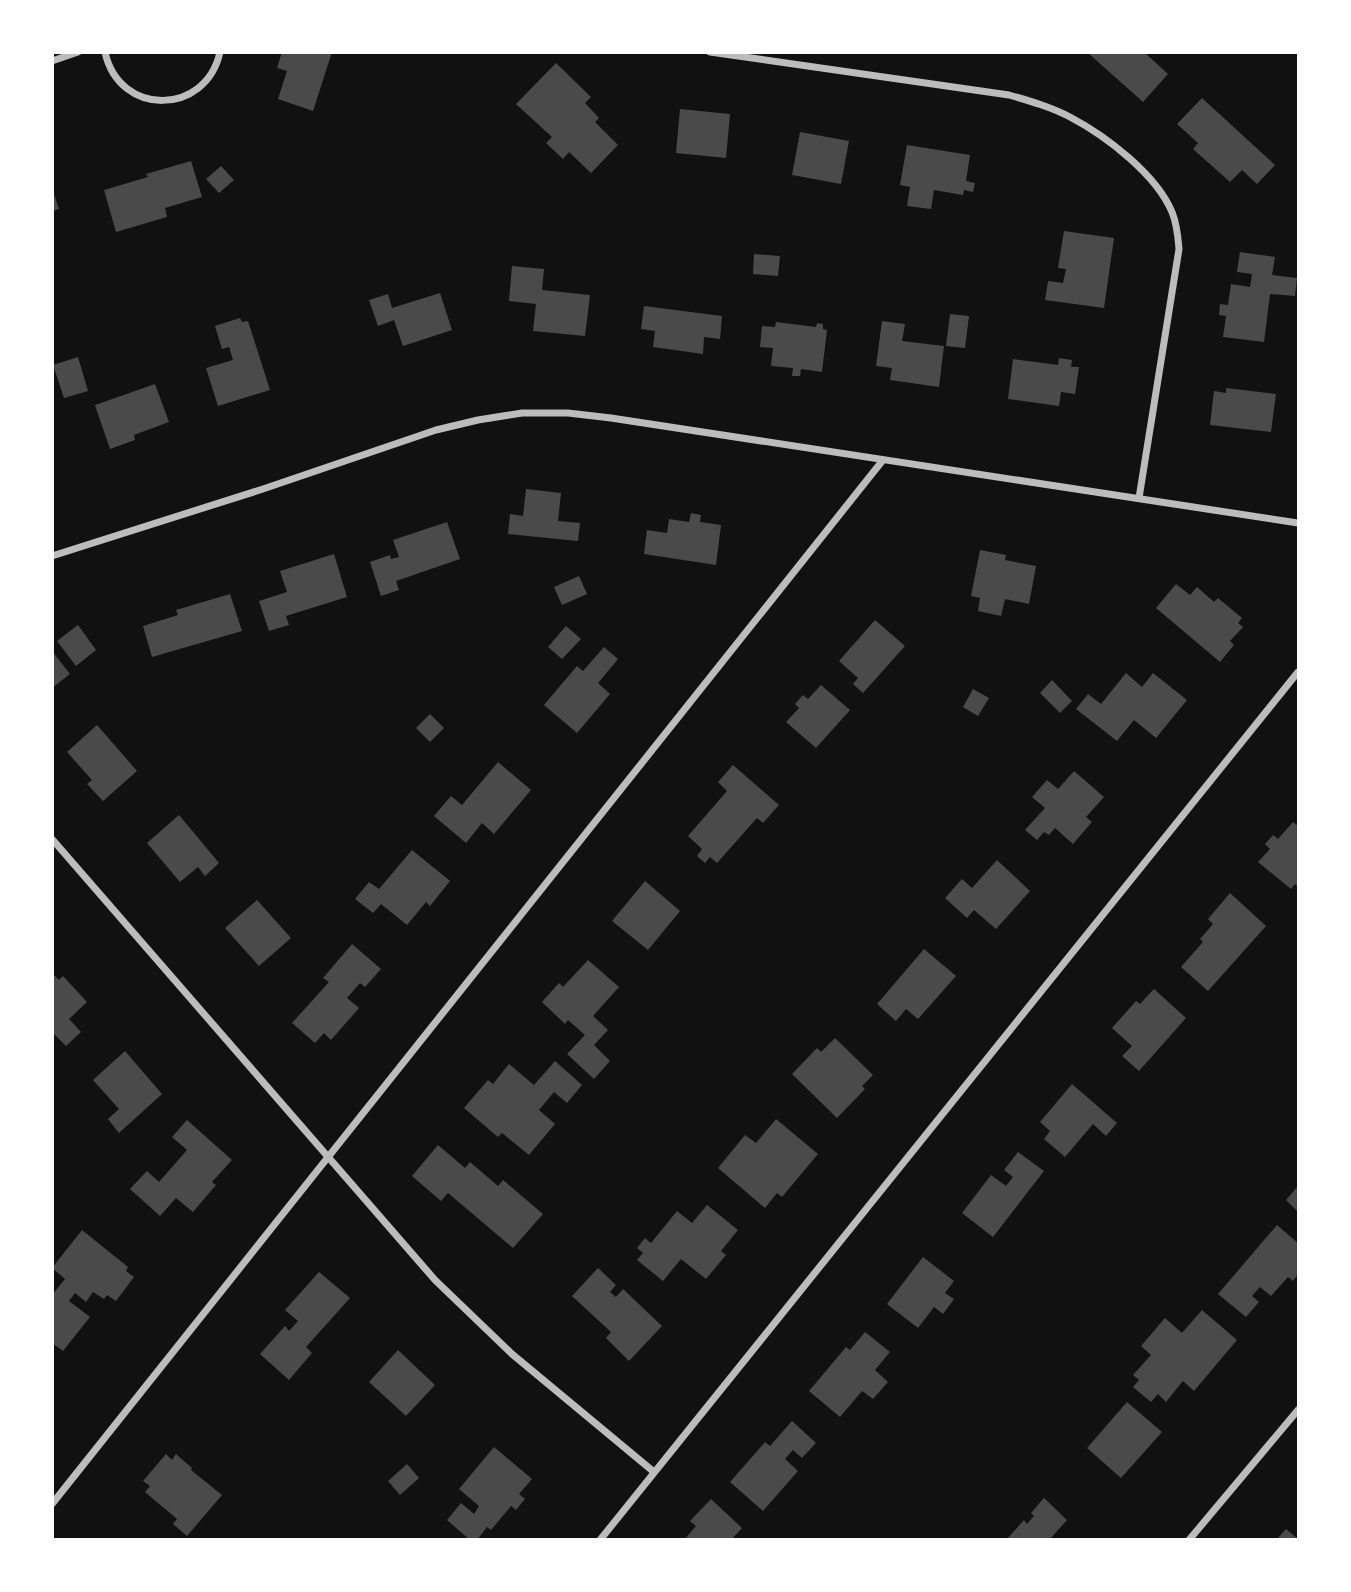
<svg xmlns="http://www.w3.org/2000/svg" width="1351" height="1592" viewBox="0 0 1351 1592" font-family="'Open Sans',sans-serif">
  <rect width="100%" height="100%" fill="#111"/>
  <!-- building -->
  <g fill="#4a4a4a">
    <path d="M 282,52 L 332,52 L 313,111 L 278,99 L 287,71 L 277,68 Z"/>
    <path d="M 1087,52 L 1144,52 L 1168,74 L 1143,102 Z"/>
    <path d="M 556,63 L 591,97 L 585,103 L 599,118 L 595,122 L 618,145 L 591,173 L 569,152 L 563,159 L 546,143 L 552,137 L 516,104 Z"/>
    <path d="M 1202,98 L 1275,165 L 1257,184 L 1242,170 L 1230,182 L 1193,149 L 1198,143 L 1177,124 Z"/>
    <path d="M 680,109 L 730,114 L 726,158 L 676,153 Z"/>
    <path d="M 800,132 L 849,141 L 841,184 L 792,175 Z"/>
    <path d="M 907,145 L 970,155 L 966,181 L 975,183 L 973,192 L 964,190 L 963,195 L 934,190 L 931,209 L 907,206 L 910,187 L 900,185 Z"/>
    <path d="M 191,161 L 202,197 L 165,208 L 167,217 L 116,232 L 104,190 L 148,177 L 146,174 Z"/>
    <path d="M 221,166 L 234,180 L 219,193 L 206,179 Z"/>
    <path d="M 52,188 L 59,209 L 52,211 Z"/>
    <path d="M 1064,231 L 1114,238 L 1104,308 L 1045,300 L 1048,281 L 1063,283 L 1066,269 L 1058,268 Z"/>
    <path d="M 1240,252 L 1275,257 L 1272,275 L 1297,278 L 1295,296 L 1270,294 L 1264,342 L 1223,337 L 1226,316 L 1219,315 L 1220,304 L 1228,305 L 1231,284 L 1250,287 L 1252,274 L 1237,272 Z"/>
    <path d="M 754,254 L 780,256 L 778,276 L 753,274 Z"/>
    <path d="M 512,266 L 544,269 L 542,290 L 590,295 L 585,336 L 533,331 L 536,304 L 509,301 Z"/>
    <path d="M 440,293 L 452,330 L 403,346 L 394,320 L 378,326 L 369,300 L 388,294 L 392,308 Z"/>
    <path d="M 644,306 L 722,316 L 720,339 L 704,337 L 703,354 L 653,347 L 655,331 L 641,329 Z"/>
    <path d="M 950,314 L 969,316 L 965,348 L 946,346 Z"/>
    <path d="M 240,318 L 242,322 L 248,321 L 270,390 L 218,406 L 206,368 L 233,360 L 229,347 L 222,349 L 215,326 Z"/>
    <path d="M 882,321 L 905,324 L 902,341 L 944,346 L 939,387 L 890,380 L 892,368 L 876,366 Z"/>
    <path d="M 776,322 L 816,327 L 817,323 L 823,324 L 823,329 L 827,330 L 822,372 L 801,369 L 800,376 L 792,376 L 793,368 L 771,366 L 773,348 L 760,347 L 762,326 L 775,327 Z"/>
    <path d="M 78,357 L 88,391 L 64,398 L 53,365 Z"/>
    <path d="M 1059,358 L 1072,360 L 1071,367 L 1079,367 L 1075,394 L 1061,392 L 1059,406 L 1008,399 L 1013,359 L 1058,365 Z"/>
    <path d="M 155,384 L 169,422 L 134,435 L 135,440 L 110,449 L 95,405 Z"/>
    <path d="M 1226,388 L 1276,394 L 1271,432 L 1210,425 L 1214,391 L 1226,393 Z"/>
    <path d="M 526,489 L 561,493 L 558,521 L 580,523 L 578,541 L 508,534 L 510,514 L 523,516 Z"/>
    <path d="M 691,513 L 701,515 L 700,522 L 721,525 L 716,565 L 644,554 L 647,530 L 667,533 L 669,519 L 689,522 Z"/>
    <path d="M 447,522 L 460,559 L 396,581 L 399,590 L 381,596 L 370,562 L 390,555 L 391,559 L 399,557 L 393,540 Z"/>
    <path d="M 980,550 L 1006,555 L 1005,560 L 1036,566 L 1029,604 L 1005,599 L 1001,616 L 978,611 L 980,598 L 971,596 Z"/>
    <path d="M 334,554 L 347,597 L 286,616 L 289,625 L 269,631 L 259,601 L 287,592 L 280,571 Z"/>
    <path d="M 579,576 L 587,594 L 562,605 L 554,587 Z"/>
    <path d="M 1176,584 L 1190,595 L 1197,587 L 1214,602 L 1218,598 L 1242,618 L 1238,623 L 1243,627 L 1230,641 L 1234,645 L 1220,662 L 1156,608 Z"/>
    <path d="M 230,594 L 242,631 L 152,657 L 143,626 L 178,615 L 176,610 Z"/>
    <path d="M 875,620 L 905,646 L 863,693 L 853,684 L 858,678 L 839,661 Z"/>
    <path d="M 78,625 L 96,650 L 76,666 L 57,641 Z"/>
    <path d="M 566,626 L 581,639 L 562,659 L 548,647 Z"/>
    <path d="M 604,647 L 618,659 L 598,683 L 610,694 L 577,733 L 544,705 L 577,666 L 583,671 Z"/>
    <path d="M 52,651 L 70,674 L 52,688 Z"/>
    <path d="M 1126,673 L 1142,687 L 1153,673 L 1187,700 L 1156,738 L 1134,720 L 1117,741 L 1076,709 L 1088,694 L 1101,704 Z"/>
    <path d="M 1052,680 L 1072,701 L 1060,713 L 1040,693 Z"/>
    <path d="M 821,685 L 850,710 L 816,748 L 786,722 L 799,708 L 795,704 L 803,695 L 808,699 Z"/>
    <path d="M 973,689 L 989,698 L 978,716 L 963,707 Z"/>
    <path d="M 430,714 L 444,728 L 430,742 L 416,728 Z"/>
    <path d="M 97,725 L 137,771 L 103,801 L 87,784 L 92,780 L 67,752 Z"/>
    <path d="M 498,762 L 531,790 L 494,834 L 482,823 L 466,843 L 434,816 L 451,796 L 462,805 Z"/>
    <path d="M 733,765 L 779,805 L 763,823 L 757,818 L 717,863 L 710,857 L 705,863 L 697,856 L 702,849 L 688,836 L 727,791 L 718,782 Z"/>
    <path d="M 1074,771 L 1104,797 L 1086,817 L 1092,822 L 1073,844 L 1055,828 L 1049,835 L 1044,832 L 1037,840 L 1025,830 L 1045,808 L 1032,797 L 1047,780 L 1058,789 Z"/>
    <path d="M 179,815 L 219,863 L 205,876 L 198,867 L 180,882 L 147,843 Z"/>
    <path d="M 1293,822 L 1298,826 L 1298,887 L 1295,884 L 1291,889 L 1258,862 L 1270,849 L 1265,844 L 1273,835 L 1278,839 Z"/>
    <path d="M 412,850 L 450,881 L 430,906 L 426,902 L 407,925 L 381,904 L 373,913 L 355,899 L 369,882 L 379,889 Z"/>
    <path d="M 997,860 L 1030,891 L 996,929 L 974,910 L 967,918 L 945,898 L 962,879 L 972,888 Z"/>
    <path d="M 645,881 L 680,911 L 648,950 L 612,921 Z"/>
    <path d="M 1230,893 L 1266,926 L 1208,991 L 1181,967 L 1203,942 L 1200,939 L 1213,924 L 1208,919 Z"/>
    <path d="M 257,900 L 291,938 L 259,966 L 225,928 Z"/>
    <path d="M 352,944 L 381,969 L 365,987 L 360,983 L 347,998 L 359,1008 L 331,1040 L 324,1033 L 315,1043 L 292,1023 L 329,982 L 323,978 Z"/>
    <path d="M 924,949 L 956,976 L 918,1019 L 906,1009 L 896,1021 L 877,1004 Z"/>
    <path d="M 588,960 L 619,987 L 593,1016 L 608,1030 L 594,1045 L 610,1061 L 594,1079 L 567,1054 L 585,1035 L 568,1020 L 565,1024 L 542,1002 L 559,983 L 563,987 Z"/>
    <path d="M 52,973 L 59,980 L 63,976 L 87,1002 L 69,1019 L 81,1032 L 66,1046 L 52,1032 Z"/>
    <path d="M 1154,989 L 1186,1018 L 1139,1071 L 1122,1056 L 1132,1046 L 1112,1028 L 1136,1001 L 1140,1004 Z"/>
    <path d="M 835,1038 L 873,1075 L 862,1086 L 865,1089 L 837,1118 L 792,1074 L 817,1048 L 821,1052 Z"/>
    <path d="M 125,1051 L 162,1094 L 119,1133 L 108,1119 L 119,1109 L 93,1080 Z"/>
    <path d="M 555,1061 L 582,1085 L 567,1103 L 554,1092 L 539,1110 L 555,1124 L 529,1155 L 502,1133 L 498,1137 L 464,1108 L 488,1080 L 493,1084 L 509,1064 L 534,1085 Z"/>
    <path d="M 1072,1084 L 1117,1123 L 1106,1136 L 1093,1124 L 1065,1157 L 1044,1139 L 1050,1131 L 1040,1122 Z"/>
    <path d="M 776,1119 L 818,1154 L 782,1197 L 777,1193 L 765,1208 L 718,1168 L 745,1135 L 756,1143 Z"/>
    <path d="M 187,1120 L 232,1160 L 212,1182 L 216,1185 L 193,1212 L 176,1198 L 160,1216 L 130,1189 L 147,1171 L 159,1182 L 187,1150 L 172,1137 Z"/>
    <path d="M 438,1145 L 465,1168 L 470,1162 L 498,1186 L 503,1180 L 543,1214 L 513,1248 L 448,1193 L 441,1201 L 412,1176 Z"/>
    <path d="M 1018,1152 L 1044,1171 L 993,1237 L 962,1213 L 991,1175 L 1006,1186 L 1013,1177 L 1004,1170 Z"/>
    <path d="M 1298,1186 L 1298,1212 L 1286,1200 Z"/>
    <path d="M 707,1205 L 738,1230 L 721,1251 L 726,1255 L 706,1279 L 681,1259 L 663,1281 L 637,1260 L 643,1253 L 637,1248 L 645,1238 L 651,1243 L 677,1211 L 692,1223 Z"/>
    <path d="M 1277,1225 L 1298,1243 L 1298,1274 L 1293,1281 L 1288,1277 L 1271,1296 L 1260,1287 L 1252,1296 L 1259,1302 L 1246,1317 L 1218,1294 Z"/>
    <path d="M 82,1230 L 128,1267 L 126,1271 L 134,1277 L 116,1301 L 107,1295 L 104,1299 L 93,1292 L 86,1302 L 75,1293 L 69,1301 L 90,1317 L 63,1351 L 52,1343 L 52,1295 L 65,1279 L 52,1268 Z"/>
    <path d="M 923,1257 L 954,1281 L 945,1293 L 954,1299 L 943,1314 L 934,1307 L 918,1328 L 887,1304 Z"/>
    <path d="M 598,1268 L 616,1285 L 610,1292 L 616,1297 L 623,1289 L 662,1326 L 629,1361 L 606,1338 L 611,1332 L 572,1296 Z"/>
    <path d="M 319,1272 L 350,1298 L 306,1347 L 312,1353 L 289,1380 L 260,1354 L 285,1326 L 289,1331 L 298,1321 L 285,1310 Z"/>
    <path d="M 1202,1310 L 1237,1340 L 1194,1391 L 1183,1381 L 1166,1402 L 1158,1394 L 1151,1402 L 1133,1387 L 1139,1380 L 1133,1375 L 1151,1355 L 1141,1346 L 1165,1318 L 1182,1333 Z"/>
    <path d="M 865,1332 L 890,1352 L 875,1370 L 888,1382 L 873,1399 L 862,1391 L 840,1417 L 809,1391 L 846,1347 L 850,1350 Z"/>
    <path d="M 398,1350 L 435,1385 L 406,1416 L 369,1382 Z"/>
    <path d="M 1127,1402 L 1162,1432 L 1121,1478 L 1087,1448 Z"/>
    <path d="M 792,1421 L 816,1443 L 802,1458 L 793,1450 L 785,1459 L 798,1471 L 763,1511 L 730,1482 L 765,1442 L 770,1446 Z"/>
    <path d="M 494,1447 L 532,1479 L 519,1494 L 525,1499 L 516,1510 L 511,1506 L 491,1530 L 487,1527 L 477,1540 L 470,1540 L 447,1520 L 461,1503 L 474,1514 L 479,1506 L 459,1489 Z"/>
    <path d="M 166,1454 L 172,1460 L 176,1454 L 192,1468 L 191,1470 L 222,1495 L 187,1536 L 173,1524 L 177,1519 L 145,1492 L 150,1486 L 143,1481 Z"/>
    <path d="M 407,1464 L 419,1478 L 400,1495 L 388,1481 Z"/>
    <path d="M 1044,1498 L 1067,1520 L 1049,1540 L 1006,1540 L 1024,1520 L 1027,1524 L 1034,1516 L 1031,1513 Z"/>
    <path d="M 711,1499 L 742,1528 L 731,1540 L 684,1540 L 696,1526 L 690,1521 Z"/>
    <path d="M 1286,1529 L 1298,1539 L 1298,1540 L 1276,1540 Z"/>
  </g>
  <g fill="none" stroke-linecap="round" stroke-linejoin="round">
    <!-- minor -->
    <g stroke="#bcbcbc" stroke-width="7">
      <path d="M 105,52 C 119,117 206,116 220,52"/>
      <path d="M 710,52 L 1009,95 C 1030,101 1051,107 1070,117 C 1106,136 1156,174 1172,212 C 1177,224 1178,236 1179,249 L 1139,498"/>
      <path d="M 52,61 L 78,52"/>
      <path d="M 52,556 L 263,489 L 436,430 L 478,420 L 522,413 L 568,413 L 611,418 L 1298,523"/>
      <path d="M 52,839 L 435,1280 L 512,1354 L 654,1472"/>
      <path d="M 52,1504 L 883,460"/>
      <path d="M 600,1540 L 1298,672"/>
      <path d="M 1189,1540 L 1298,1410"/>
    </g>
  </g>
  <!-- border -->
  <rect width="1351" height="1592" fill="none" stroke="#ffffff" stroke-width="108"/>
</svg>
